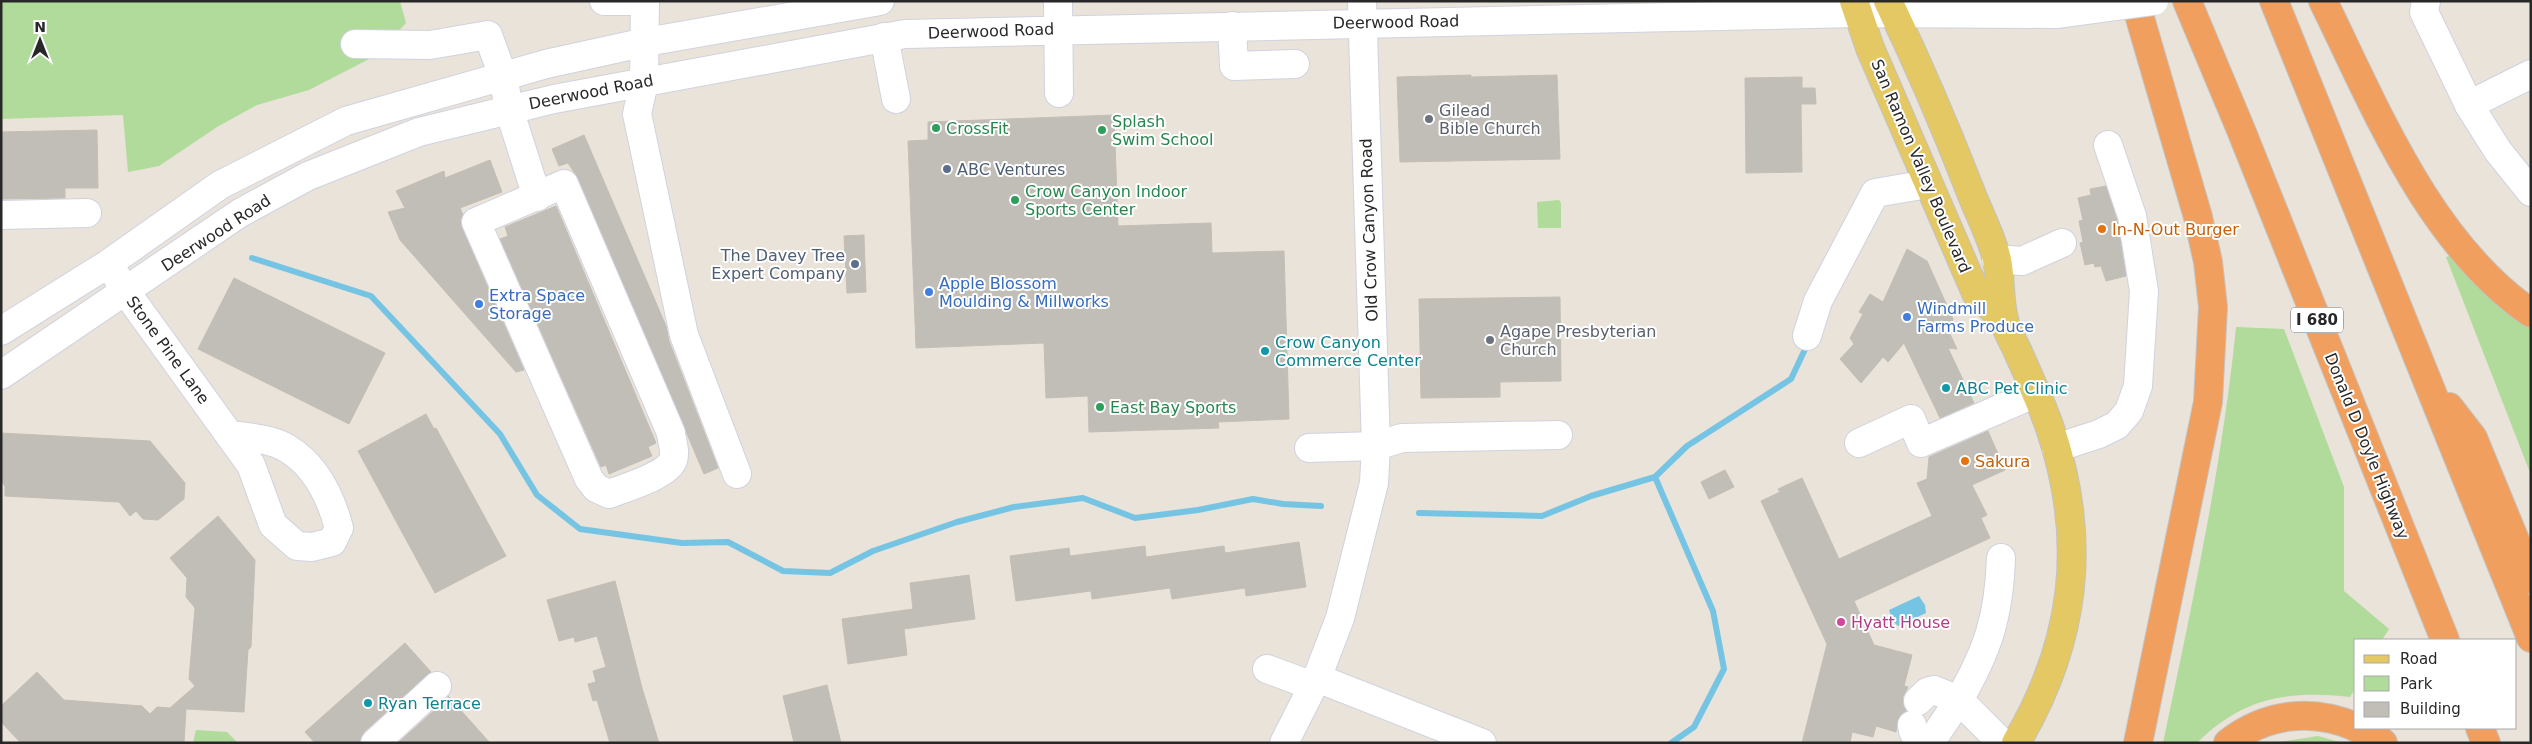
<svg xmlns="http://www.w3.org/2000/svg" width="2532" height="744" viewBox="0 0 2532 744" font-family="'DejaVu Sans',sans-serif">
  <rect width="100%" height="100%" fill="#e9e3da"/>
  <!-- green -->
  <g fill="#b0db9b">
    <path d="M 1,1 L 400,1 L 406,23 L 375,56 L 309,90 L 257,105 L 217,127 L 159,166 L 128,172 L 123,115 L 1,119 Z"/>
    <path d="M 1559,200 L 1561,203 L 1561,228 L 1538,228 L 1537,202 Z"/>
    <path d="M 2455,254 L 2531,322 L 2531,475 L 2446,257 Z"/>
    <path d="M 2236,327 L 2284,329 L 2344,487 L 2344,591 L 2389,629 L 2382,640 L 2356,640 L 2356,687 L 2350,697 C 2289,690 2243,697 2197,743 L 2163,743 C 2192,605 2222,467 2236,327 Z"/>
    <path d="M 196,730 L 227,732 L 238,743 L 193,743 Z"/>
    <path d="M 2318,736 L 2343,743 L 2273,743 Z"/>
  </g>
  <!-- water -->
  <path fill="#75c4e3" d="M 1919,596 L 1925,605 L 1926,613 L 1898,626 L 1892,620 L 1889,610 Z"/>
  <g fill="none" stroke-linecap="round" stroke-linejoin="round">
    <!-- stream -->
    <g stroke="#75c4e3" stroke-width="6">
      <path d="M 252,258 L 371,296 L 500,434 L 537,495 L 580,529 L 682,543 L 728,542 L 783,571 L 830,573 L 873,551 L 957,522 L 1014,507 L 1083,498 L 1135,518 L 1198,510 L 1253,499 L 1283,504 L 1321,506"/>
      <path d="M 1419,513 L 1542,516 L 1591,496 L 1655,477"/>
      <path d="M 1671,743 L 1694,727 L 1724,669 L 1713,611 L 1655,477 L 1687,446 L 1791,379 L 1808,343"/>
    </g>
  </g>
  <!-- building -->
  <g fill="#c1bdb7" stroke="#c4beb4">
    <path d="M 1471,75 L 1471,77 L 1557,75 L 1560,159 L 1400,162 L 1397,77 Z"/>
    <path d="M 1802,77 L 1802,88 L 1815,88 L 1816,104 L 1801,104 L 1802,172 L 1746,173 L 1745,78 Z"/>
    <path d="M 1114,115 L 1118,226 L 1211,223 L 1212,253 L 1284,251 L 1289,419 L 1218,422 L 1219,428 L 1089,432 L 1088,396 L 1046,398 L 1044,343 L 916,348 L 908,141 L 928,140 L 928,122 Z"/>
    <path d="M 97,130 L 98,188 L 65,188 L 65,198 L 1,199 L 1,132 Z"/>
    <path d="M 584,135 L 666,326 L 669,341 L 718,468 L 704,474 L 578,178 L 568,163 L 559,166 L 552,149 Z"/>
    <path d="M 490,160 L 502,192 L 460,208 L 463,215 L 460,221 L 462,228 L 524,370 L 516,372 L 400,240 L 388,212 L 405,208 L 396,191 L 444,171 L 445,178 Z"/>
    <path d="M 2106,186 L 2117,220 L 2126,276 L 2106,281 L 2101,266 L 2095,267 L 2094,263 L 2085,265 L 2080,243 L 2083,242 L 2079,221 L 2083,220 L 2078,198 L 2091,195 L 2090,189 Z"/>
    <path d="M 556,206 L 656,443 L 648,447 L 652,456 L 609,474 L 606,465 L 601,467 L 500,239 L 508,236 L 505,227 Z"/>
    <path d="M 864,235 L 866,292 L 847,293 L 844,236 Z"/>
    <path d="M 1907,249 L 1927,261 L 1953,319 L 1949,332 L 1957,349 L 1948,348 L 1974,403 L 1940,418 L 1904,343 L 1888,362 L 1883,357 L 1861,383 L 1840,359 L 1854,344 L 1850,338 L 1863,314 L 1859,312 L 1870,294 L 1883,302 Z"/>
    <path d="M 234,278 L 385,353 L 349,424 L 198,349 Z"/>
    <path d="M 1560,297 L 1561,381 L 1500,382 L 1500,397 L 1421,398 L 1419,299 Z"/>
    <path d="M 426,414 L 434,429 L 436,428 L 506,556 L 435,593 L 358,451 Z"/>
    <path d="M 1988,431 L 2005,470 L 1972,485 L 1987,515 L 1981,518 L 1990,538 L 1854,601 L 1874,645 L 1912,655 L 1904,686 L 1908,687 L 1903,697 L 1906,711 L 1898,719 L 1896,732 L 1876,726 L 1873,737 L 1852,732 L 1850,743 L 1802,743 L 1827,644 L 1761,501 L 1780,492 L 1778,489 L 1802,478 L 1839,559 L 1932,516 L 1917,483 L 1927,479 L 1929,457 Z"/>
    <path d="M 1,433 L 150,441 L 185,483 L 184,499 L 158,520 L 143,519 L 136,511 L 130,516 L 119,502 L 5,496 L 5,486 L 1,481 Z"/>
    <path d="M 1725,470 L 1734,487 L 1709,499 L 1701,482 Z"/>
    <path d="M 218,516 L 255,560 L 251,647 L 248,650 L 244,712 L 186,709 L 184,743 L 21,743 L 1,722 L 1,706 L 37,672 L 64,700 L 142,706 L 150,714 L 157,707 L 170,708 L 195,686 L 189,679 L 195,608 L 186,597 L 187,578 L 170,558 Z"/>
    <path d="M 1299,542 L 1306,587 L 1246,596 L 1245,588 L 1172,599 L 1170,588 L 1092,599 L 1091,591 L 1016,601 L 1010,556 L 1069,548 L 1070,556 L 1145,546 L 1146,557 L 1224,546 L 1225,553 Z"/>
    <path d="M 969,575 L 975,619 L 904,629 L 907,655 L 848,664 L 842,619 L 913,609 L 910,583 Z"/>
    <path d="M 615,581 L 642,688 L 659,743 L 610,743 L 597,700 L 593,701 L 588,684 L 596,682 L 593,671 L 606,667 L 597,636 L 575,642 L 574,637 L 559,641 L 547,600 Z"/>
    <path d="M 405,643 L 431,672 L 364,732 L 360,743 L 315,743 L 305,732 Z"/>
    <path d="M 827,685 L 841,743 L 794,743 L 783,696 Z"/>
    <path d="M 448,696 L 490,743 L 398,743 L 448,698 Z"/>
  </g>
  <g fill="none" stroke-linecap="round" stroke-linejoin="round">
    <!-- minor casing -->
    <g stroke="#d0d2df" stroke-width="30">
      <g id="minor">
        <path d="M 604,1 L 645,1"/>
        <path d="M 645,1 L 644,82 L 637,114 L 684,335 L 737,474"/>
        <path d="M 1058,1 L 1059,93"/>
        <path d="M 2426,1 L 2424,12 L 2469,105 L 2498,151 L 2531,192"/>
        <path d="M 1232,26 L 1234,66 L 1295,64"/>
        <path d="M 884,37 L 896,99"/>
        <path d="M 355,44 L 430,45 L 488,35 L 503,76 L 509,109 L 537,197"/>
        <path d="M 2469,105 L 2531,74"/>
        <path d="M 564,184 L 671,433 C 672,442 676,452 673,460 C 669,475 624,488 609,494 L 596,488 L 589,479 L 476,222 Z"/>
        <path d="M 1,215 L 87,213"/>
        <path d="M 1996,259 L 2022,261 L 2062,243"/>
        <path d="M 117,277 L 126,292 L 251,465 L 273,525 L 297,546 L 312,547 L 332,542 L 339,528 C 331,498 316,466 288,449 C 273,439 247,437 229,435"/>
        <path d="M 1,331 L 108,264 L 220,185 L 346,121 L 546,64 L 646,42 L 880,1"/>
        <path d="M 1807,336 L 1818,301 L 1875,193 L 1928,184"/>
        <path d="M 1,375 L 240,213 L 308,176 L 419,132 L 554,99 L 905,34 L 1858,13 L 2058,14"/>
        <path d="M 1859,443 L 1911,419 L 1921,443 L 2036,393"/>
        <path d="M 1309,448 L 1376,446 L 1402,438 L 1558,435"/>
        <path d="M 2056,448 L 2099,434 L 2117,425 L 2129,411 L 2138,386 L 2144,291 L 2132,216 L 2108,145"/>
        <path d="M 2001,558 C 1999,616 1988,650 1959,700 L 2002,743"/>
        <path d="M 1267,669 L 1313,686"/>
        <path d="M 1317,678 L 1482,743"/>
        <path d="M 1918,701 L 1927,692 L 1934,690 L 1959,700 L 1930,743"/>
        <path d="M 1912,725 L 1913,731 L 1919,743"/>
        <path d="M 375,743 L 437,686"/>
        <path d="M 1284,743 L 1317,678 L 1340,618 L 1374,483 L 1376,446 L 1362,1"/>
      </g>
    </g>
    <!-- major casing -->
    <g stroke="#c3c3c3" stroke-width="30">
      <g id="major">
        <path d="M 1854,1 L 1870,48 L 1976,293 L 2004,320"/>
        <path d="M 1888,1 C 1918,63 1945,126 1970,190 C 1978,212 1992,237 1997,260 C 2001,279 1999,300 2004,319 C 2006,330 2013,341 2018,352 C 2029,377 2041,402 2050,428 C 2088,540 2076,642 2016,743"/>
      </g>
    </g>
    <!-- highway casing -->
    <g stroke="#c3c3c3" stroke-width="30">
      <g id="highway">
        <path d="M 2135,1 L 2198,217 L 2208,262 L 2213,307 L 2208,402 L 2138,743"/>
        <path d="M 2187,1 L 2241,130 L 2445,640"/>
        <path d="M 2274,1 L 2531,638"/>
        <path d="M 2323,1 C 2376,109 2429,243 2531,313"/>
        <path d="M 2449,407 L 2473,438 L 2531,579"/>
        <path d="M 2357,728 L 2375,736 L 2383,743"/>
        <path d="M 2480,728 L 2486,743"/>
        <path d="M 2228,743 C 2266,713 2312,708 2356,727"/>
      </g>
    </g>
    <!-- minor -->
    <use href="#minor" stroke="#fff" stroke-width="28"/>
    <!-- major -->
    <use href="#major" stroke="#e4c864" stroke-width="28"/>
    <!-- highway -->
    <use href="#highway" stroke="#f09f5e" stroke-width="28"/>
    <!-- minor-bridge casing -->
    <g stroke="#d0d2df" stroke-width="30" stroke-linecap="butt">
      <path id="minor-bridge" d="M 2058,14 L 2154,1"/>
    </g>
    <!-- minor-bridge -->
    <use href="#minor-bridge" stroke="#fff" stroke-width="28"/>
  </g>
  <!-- markers -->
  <g fill="#6b7280" stroke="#fff" stroke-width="2">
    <circle cx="1429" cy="119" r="5"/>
    <circle cx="1490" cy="340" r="5"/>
  </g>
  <g fill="#2e9e5b" stroke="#fff" stroke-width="2">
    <circle cx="936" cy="128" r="5"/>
    <circle cx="1102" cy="130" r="5"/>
    <circle cx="1015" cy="200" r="5"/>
    <circle cx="1100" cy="407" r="5"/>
  </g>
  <g fill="#5c6f8a" stroke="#fff" stroke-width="2">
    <circle cx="947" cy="169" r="5"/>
    <circle cx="855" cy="264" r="5"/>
  </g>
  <g fill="#e8710a" stroke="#fff" stroke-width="2">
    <circle cx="2102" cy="229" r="5"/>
    <circle cx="1965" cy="461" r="5"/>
  </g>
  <g fill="#3f7fe0" stroke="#fff" stroke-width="2">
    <circle cx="929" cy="292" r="5"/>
    <circle cx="479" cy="304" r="5"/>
    <circle cx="1907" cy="317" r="5"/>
  </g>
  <g fill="#0f9aa8" stroke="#fff" stroke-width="2">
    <circle cx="1265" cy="351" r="5"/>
    <circle cx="1946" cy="388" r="5"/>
    <circle cx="368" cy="703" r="5"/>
  </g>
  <circle fill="#d1479c" stroke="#fff" stroke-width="2" cx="1841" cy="622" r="5"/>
  <g text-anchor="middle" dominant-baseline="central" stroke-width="4" stroke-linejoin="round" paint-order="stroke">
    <!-- shield labels -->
    <rect fill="#fff" stroke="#686868" stroke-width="1" x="2291" y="307.5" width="52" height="25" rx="4"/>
    <g font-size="15" font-weight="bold" fill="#282828">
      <text x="2317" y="320">I 680</text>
    </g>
    <!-- street labels -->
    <g font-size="16" fill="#282828" stroke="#fff">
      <text transform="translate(1396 22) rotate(-1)">Deerwood Road</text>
      <text transform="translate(991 31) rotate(-2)">Deerwood Road</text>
      <text transform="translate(591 92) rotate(-11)">Deerwood Road</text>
      <text transform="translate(1921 166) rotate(67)">San Ramon Valley Boulevard</text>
      <text transform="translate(1369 230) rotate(-92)">Old Crow Canyon Road</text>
      <text transform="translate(216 233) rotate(-33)">Deerwood Road</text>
      <text transform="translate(168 350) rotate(54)">Stone Pine Lane</text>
      <text transform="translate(2367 446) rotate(68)">Donald D Doyle Highway</text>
    </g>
    <!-- worship labels -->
    <g font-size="16" fill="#5b616d" stroke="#fff" text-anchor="start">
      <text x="1439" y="110">Gilead<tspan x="1439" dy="18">Bible Church</tspan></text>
      <text x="1500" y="331">Agape Presbyterian<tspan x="1500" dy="18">Church</tspan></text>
    </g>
    <!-- leisure labels -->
    <g font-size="16" fill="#27864d" stroke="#fff" text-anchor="start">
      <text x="1112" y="121">Splash<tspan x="1112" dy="18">Swim School</tspan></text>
      <text x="946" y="128">CrossFit</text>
      <text x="1025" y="191">Crow Canyon Indoor<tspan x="1025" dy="18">Sports Center</tspan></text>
      <text x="1110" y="407">East Bay Sports</text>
    </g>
    <!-- service labels -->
    <g font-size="16" fill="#4e5e75" stroke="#fff" text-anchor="start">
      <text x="957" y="169">ABC Ventures</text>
      <text x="845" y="255" text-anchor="end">The Davey Tree<tspan x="845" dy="18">Expert Company</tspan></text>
    </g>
    <!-- food labels -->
    <g font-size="16" fill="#c56008" stroke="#fff" text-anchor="start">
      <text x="2112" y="229">In-N-Out Burger</text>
      <text x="1975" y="461">Sakura</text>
    </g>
    <!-- shop labels -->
    <g font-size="16" fill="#366cbe" stroke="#fff" text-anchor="start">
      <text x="939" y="283">Apple Blossom<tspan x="939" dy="18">Moulding &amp; Millworks</tspan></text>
      <text x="489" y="295">Extra Space<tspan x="489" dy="18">Storage</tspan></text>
      <text x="1917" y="308">Windmill<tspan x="1917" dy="18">Farms Produce</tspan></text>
    </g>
    <!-- culture labels -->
    <g font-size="16" fill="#0d838f" stroke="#fff" text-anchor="start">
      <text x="1275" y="342">Crow Canyon<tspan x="1275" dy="18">Commerce Center</tspan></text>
      <text x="1956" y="388">ABC Pet Clinic</text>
      <text x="378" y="703">Ryan Terrace</text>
    </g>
    <!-- hotel labels -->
    <g font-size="16" fill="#b23c85" stroke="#fff" text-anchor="start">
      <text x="1851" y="622">Hyatt House</text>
    </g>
  </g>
  <!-- border -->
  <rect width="2532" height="744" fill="none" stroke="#282828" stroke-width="5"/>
  <!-- legend -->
  <rect x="2354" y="639" width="162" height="90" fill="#ffffff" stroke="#a9a9a9"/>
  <rect x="2364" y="655" width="25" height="8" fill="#e4c864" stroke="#a9a9a9"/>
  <text x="2400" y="664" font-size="15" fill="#282828">Road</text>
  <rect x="2364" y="676" width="25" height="15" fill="#b0db9b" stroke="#a9a9a9"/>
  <text x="2400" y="689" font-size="15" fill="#282828">Park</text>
  <rect x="2364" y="702" width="25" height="15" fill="#c1bdb7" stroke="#a9a9a9"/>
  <text x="2400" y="714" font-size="15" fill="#282828">Building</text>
  <!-- north arrow -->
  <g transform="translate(40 40)" stroke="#ffffff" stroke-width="4" paint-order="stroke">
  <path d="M0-4L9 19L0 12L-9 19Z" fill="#282828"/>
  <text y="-8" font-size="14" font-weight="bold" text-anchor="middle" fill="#282828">N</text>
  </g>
</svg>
